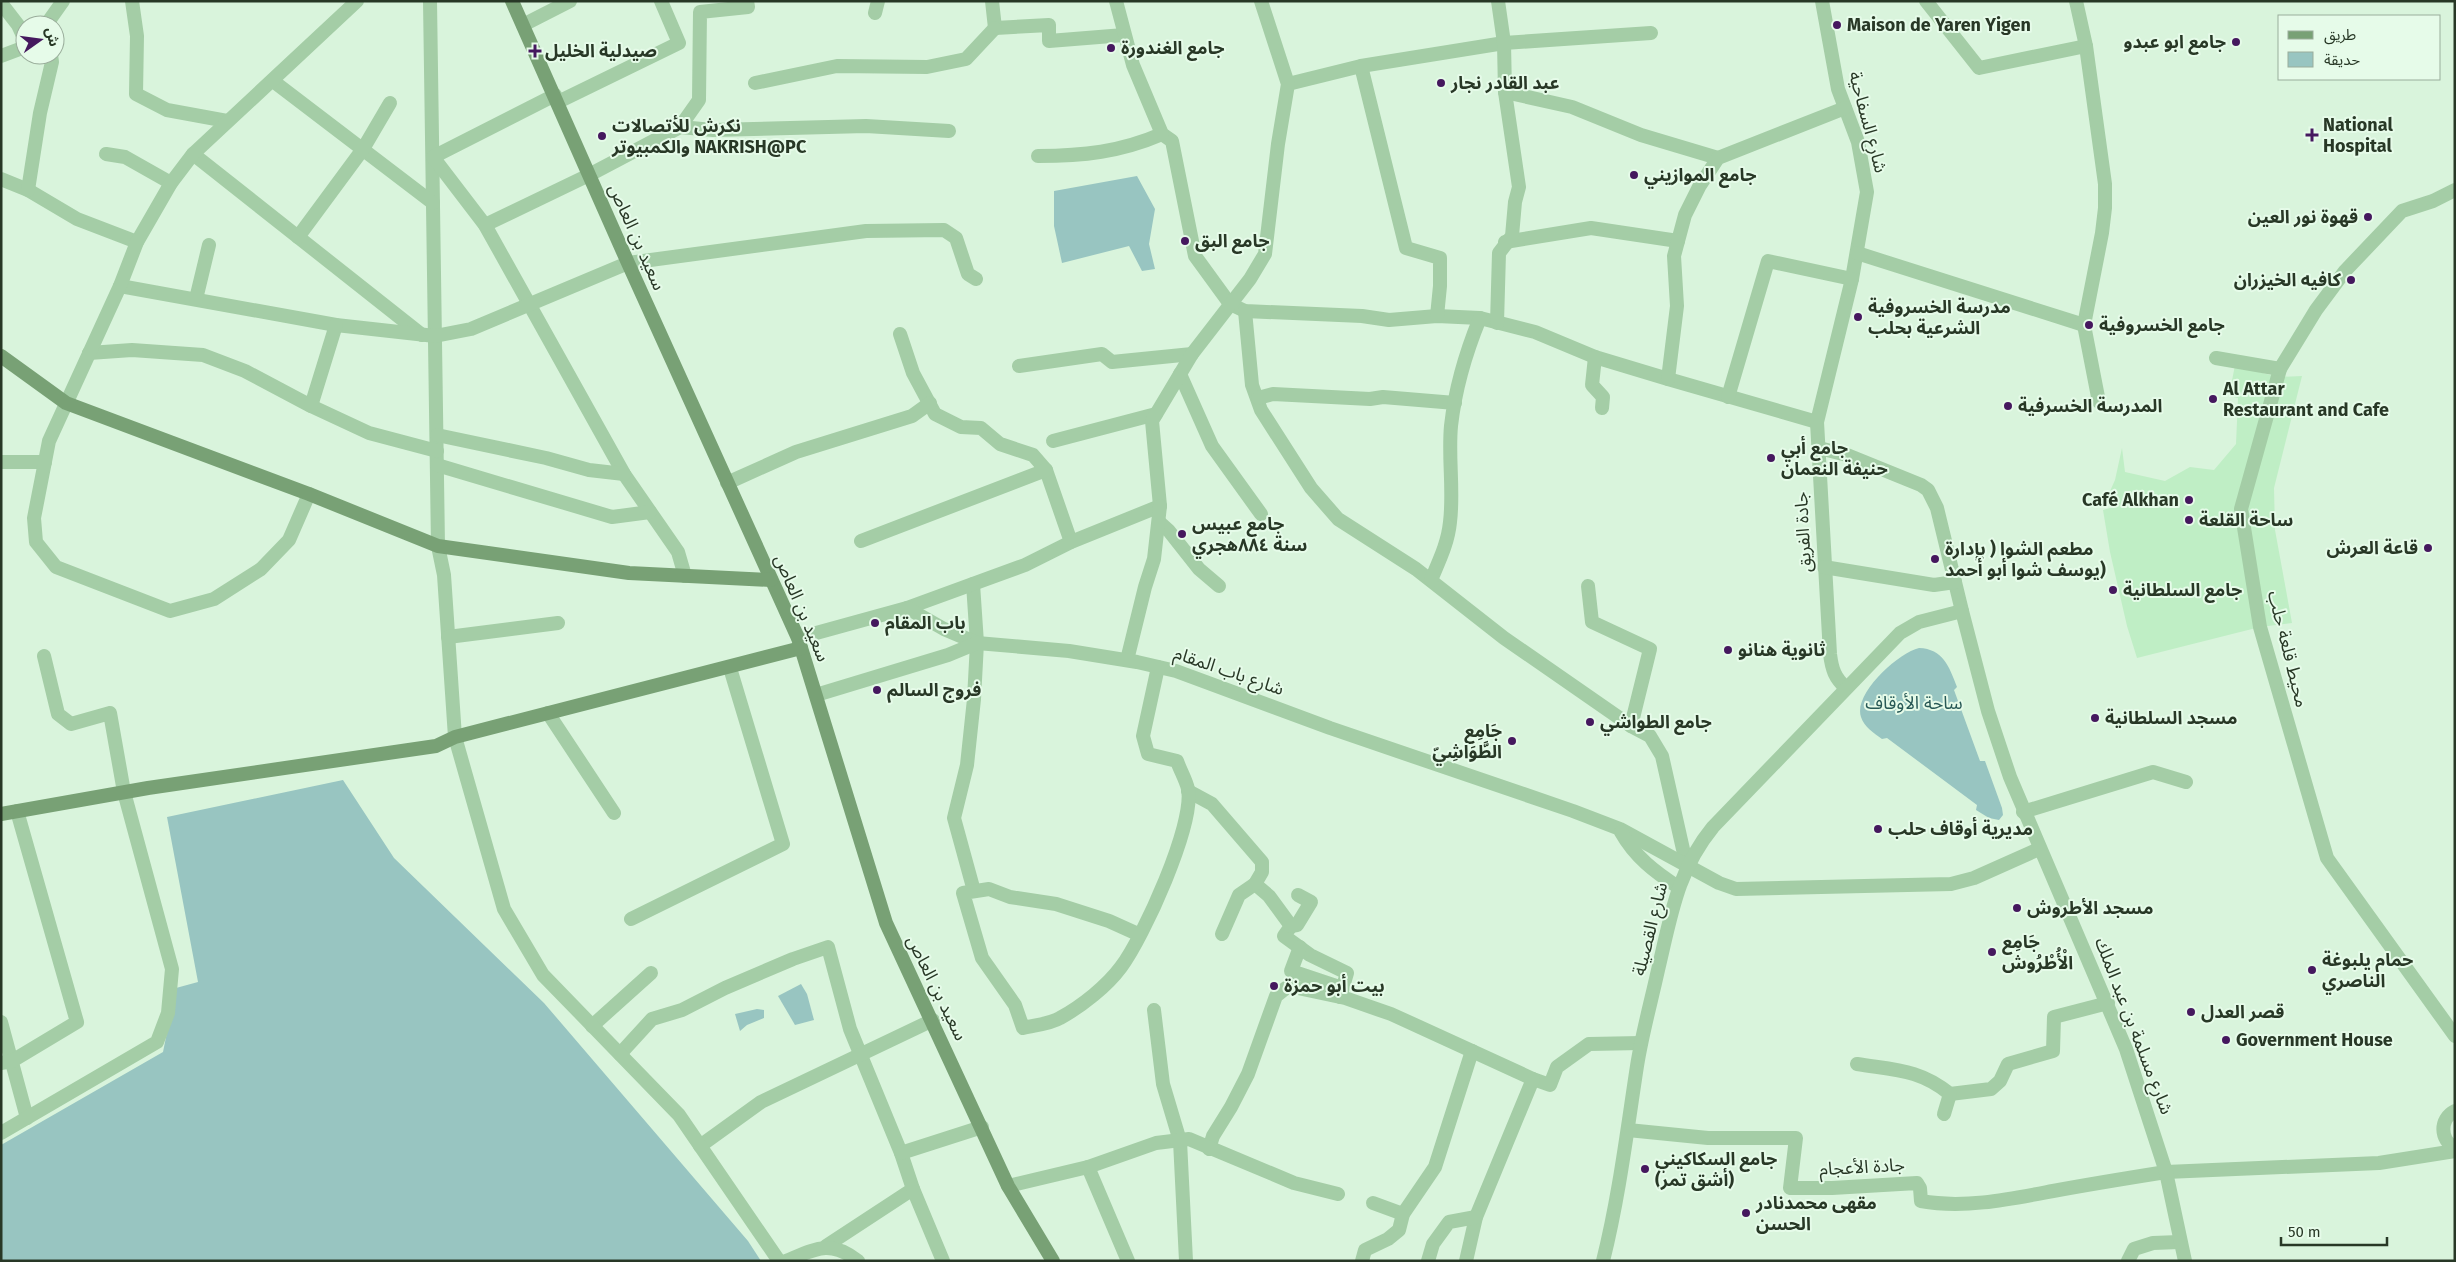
<svg xmlns="http://www.w3.org/2000/svg" width="2456" height="1262" viewBox="0 0 2456 1262" font-family="'Fira Sans','Noto Sans Arabic',sans-serif">
  <rect width="100%" height="100%" fill="#d9f4dc"/>
  <!-- green -->
  <g fill="#98c5c1">
    <path d="M 1137,176 L 1155,209 L 1149,244 L 1155,269 L 1142,271 L 1129,246 L 1062,263 L 1054,226 L 1054,191 Z"/>
    <path d="M 1919,648 C 1943,649 1949,666 1957,687 L 1954,690 L 1980,761 L 1985,761 L 2002,808 L 2003,815 L 1999,820 L 1989,818 L 1976,810 L 1977,805 L 1887,738 L 1882,739 C 1874,733 1864,727 1861,717 C 1853,694 1898,653 1919,648 Z"/>
    <path d="M 343,780 L 394,858 L 544,1003 L 748,1241 L 761,1261 L 1,1261 L 1,1145 L 163,1052 L 176,988 L 198,982 L 167,817 Z"/>
    <path d="M 801,984 L 807,994 L 814,1020 L 795,1025 L 778,996 Z"/>
    <path d="M 757,1009 L 764,1010 L 764,1018 L 747,1025 L 740,1031 L 735,1014 Z"/>
  </g>
  <!-- plaza -->
  <path fill="#bfeec5" d="M 2235,365 L 2277,377 L 2302,376 L 2274,488 L 2275,530 L 2292,623 L 2260,627 L 2137,658 L 2127,626 L 2110,552 L 2103,510 L 2117,506 L 2107,498 L 2115,480 L 2122,448 L 2125,472 L 2165,481 L 2190,467 L 2214,470 L 2236,444 L 2238,398 L 2229,396 Z"/>
  <g fill="none" stroke-linecap="round" stroke-linejoin="round">
    <!-- minor -->
    <g stroke="#a4cda6" stroke-width="14">
      <path d="M 132,1 L 137,36 L 136,94 L 167,110 L 227,121"/>
      <path d="M 430,1 L 438,546 L 444,575 L 455,737"/>
      <path d="M 992,1 L 995,28 L 1049,25 L 1049,41 L 1124,35"/>
      <path d="M 1116,1 L 1133,65 L 1162,134 L 1172,141 L 1195,256 L 1230,304 L 1245,311 L 1362,316 L 1389,320 L 1437,316 L 1480,318 L 1535,332 L 1595,357 L 1668,379 L 1817,422"/>
      <path d="M 1822,1 L 1838,89 L 1858,142 L 1867,192 L 1852,279 L 1817,422 L 1830,654 C 1832,670 1835,678 1846,688"/>
      <path d="M 1926,1 L 1979,68 L 2086,46"/>
      <path d="M 2076,1 L 2086,46 L 2105,184 L 2105,208 L 2102,233 L 2084,325 L 2099,402"/>
      <path d="M 1,3 L 18,25 L 25,40"/>
      <path d="M 875,13 L 878,1"/>
      <path d="M 46,25 L 63,1"/>
      <path d="M 523,25 L 570,1"/>
      <path d="M 1,56 L 25,47"/>
      <path d="M 1361,66 L 1406,248 L 1440,258 L 1440,286 L 1437,316"/>
      <path d="M 273,81 L 433,203"/>
      <path d="M 755,83 L 837,66 L 927,67 L 966,59 L 995,28"/>
      <path d="M 1288,84 L 1361,66 L 1504,43 L 1651,33"/>
      <path d="M 1505,92 L 1572,107 L 1641,135 L 1718,158"/>
      <path d="M 555,95 L 433,157 L 485,225 L 624,474 L 678,552 L 685,576"/>
      <path d="M 558,102 L 679,43 L 661,1"/>
      <path d="M 680,127 L 713,130 L 866,126 L 949,131"/>
      <path d="M 106,154 L 125,157 L 171,183"/>
      <path d="M 193,154 L 422,335"/>
      <path d="M 1038,156 C 1083,156 1120,152 1162,134"/>
      <path d="M 1,179 L 28,190 L 77,219 L 137,242"/>
      <path d="M 28,190 L 40,113 L 52,62 L 51,55"/>
      <path d="M 2455,190 L 2433,201 L 2402,211 L 2345,271 L 2316,310 L 2280,369 L 2241,509 L 2260,627 L 2327,858 L 2455,1036"/>
      <path d="M 485,225 L 589,175 L 680,127 L 699,100 L 700,12 L 748,7 L 747,1"/>
      <path d="M 298,237 L 363,149 L 390,103"/>
      <path d="M 1505,242 L 1591,228 L 1678,241"/>
      <path d="M 1857,253 L 2084,325"/>
      <path d="M 120,286 L 336,325 L 435,336 L 471,329 L 628,263 L 866,231 L 944,230 L 956,238 L 968,274 L 976,279"/>
      <path d="M 196,299 L 209,245"/>
      <path d="M 1245,311 L 1252,385 L 1261,410 L 1311,488 L 1338,519 L 1416,569 L 1504,638 L 1631,726 L 1650,736 L 1662,756 L 1687,867"/>
      <path d="M 1497,323 L 1499,253 L 1512,236 L 1515,202 L 1519,187 L 1505,92 L 1504,43 L 1498,1"/>
      <path d="M 900,334 L 913,373 L 935,414 L 961,427 L 981,428 L 1000,444 L 1033,455 L 1046,470 L 1071,542"/>
      <path d="M 89,353 L 132,350 L 203,355 L 245,371 L 311,406 L 369,433 L 437,451"/>
      <path d="M 1595,357 L 1592,385 L 1603,397 L 1602,408"/>
      <path d="M 2216,358 L 2280,369"/>
      <path d="M 1019,366 L 1102,354 L 1112,362 L 1192,354"/>
      <path d="M 1180,374 L 1212,446 L 1261,514"/>
      <path d="M 1668,379 L 1677,306 L 1674,256 L 1685,215 L 1699,187 L 1718,158 L 1845,108"/>
      <path d="M 1728,397 L 1768,261 L 1852,279"/>
      <path d="M 1258,398 L 1273,394 L 1370,399 L 1383,397 L 1455,403"/>
      <path d="M 311,406 L 336,325"/>
      <path d="M 437,435 L 546,458 L 589,470 L 624,474"/>
      <path d="M 1053,441 L 1156,414"/>
      <path d="M 1819,448 L 1847,455 L 1921,485 L 1928,490 L 1937,508 L 1962,611"/>
      <path d="M 1,462 L 45,462"/>
      <path d="M 437,465 L 612,517 L 650,512"/>
      <path d="M 727,483 L 796,452 L 912,416 L 930,403"/>
      <path d="M 309,494 L 289,540 L 261,569 L 214,599 L 170,611 L 56,567 L 36,542 L 34,518 L 49,441 L 120,286 L 137,242 L 171,183 L 193,154 L 357,1"/>
      <path d="M 1159,522 L 1169,531 L 1199,569 L 1219,586"/>
      <path d="M 861,541 L 1046,470"/>
      <path d="M 1824,567 L 1934,585 L 1955,582"/>
      <path d="M 1431,580 C 1439,561 1448,543 1450,522 C 1454,490 1448,458 1451,426 C 1455,390 1466,352 1480,318"/>
      <path d="M 973,584 L 977,643 L 974,699 L 967,765 L 954,818 L 974,891"/>
      <path d="M 1588,586 L 1592,622 L 1650,649 L 1631,726"/>
      <path d="M 907,608 L 1025,565 L 1071,542 L 1160,506 L 1152,421 L 1192,354 L 1250,279 L 1265,254 L 1278,144 L 1288,84 L 1261,1"/>
      <path d="M 448,637 L 558,623"/>
      <path d="M 1127,660 L 1145,587 L 1154,559 L 1160,506"/>
      <path d="M 548,713 L 614,813"/>
      <path d="M 1188,791 L 1212,804 L 1262,862 L 1262,872 L 1255,884 L 1269,896 L 1291,926 L 1284,936 L 1310,955 L 1347,973 L 1340,997"/>
      <path d="M 2023,812 L 2153,772 L 2186,782"/>
      <path d="M 631,919 L 783,844 L 730,668"/>
      <path d="M 1291,926 L 1297,925 L 1311,902 L 1298,895"/>
      <path d="M 1222,934 L 1239,895 L 1255,884"/>
      <path d="M 1140,935 L 1109,921 L 1056,904 L 1010,897 L 989,889 L 963,893 L 982,958 L 1015,1005 L 1023,1028 C 1035,1025 1050,1024 1060,1018 C 1082,1006 1107,986 1121,967 C 1143,938 1195,824 1188,789 C 1186,780 1180,770 1177,761 L 1148,754 L 1143,736 L 1158,667"/>
      <path d="M 1300,947 L 1291,971 L 1342,988"/>
      <path d="M 1154,1010 L 1163,1084 L 1180,1141 L 1186,1261"/>
      <path d="M 1,1022 L 27,1118"/>
      <path d="M 592,1026 L 651,973"/>
      <path d="M 620,1054 L 652,1019 L 682,1010 L 725,988 L 793,959 L 828,947 L 850,1029 L 901,1153 L 913,1189 L 826,1246"/>
      <path d="M 1,1063 L 12,1061 L 77,1022 L 17,811"/>
      <path d="M 1857,1064 C 1894,1070 1920,1069 1950,1094 L 1991,1089 L 2000,1081 L 2008,1064 L 2053,1051 L 2054,1017 L 2108,1003"/>
      <path d="M 1533,1079 L 1550,1085 L 1557,1067 L 1589,1044 L 1641,1043"/>
      <path d="M 1944,1114 L 1950,1094"/>
      <path d="M 1628,1130 L 1708,1138 L 1796,1138 L 1790,1188 L 1832,1188 L 1917,1183 L 1920,1188 L 1921,1201 C 1964,1209 2011,1199 2053,1191 C 2091,1184 2128,1178 2166,1172"/>
      <path d="M 1,1133 L 157,1042 L 168,1013 L 172,969 L 124,792 L 110,713 L 71,724 L 58,714 L 44,656"/>
      <path d="M 700,1146 L 761,1102 L 933,1020"/>
      <path d="M 1209,1149 L 1213,1136 L 1231,1107 L 1248,1074 L 1276,996 L 1286,988 L 1293,987 L 1345,998 L 1391,1014 L 1533,1079 L 1476,1217 L 1466,1261"/>
      <path d="M 901,1153 L 982,1127"/>
      <path d="M 1088,1167 L 1128,1261"/>
      <path d="M 1008,1186 L 1088,1167 L 1156,1143 L 1189,1139 L 1294,1183 L 1338,1194"/>
      <path d="M 913,1189 L 943,1261"/>
      <path d="M 1373,1203 L 1403,1214"/>
      <path d="M 1362,1261 L 1365,1250 L 1388,1239 L 1399,1230 L 1403,1214 L 1435,1167 L 1472,1051"/>
      <path d="M 1428,1261 L 1433,1244 L 1449,1222 L 1476,1217"/>
      <path d="M 2128,1261 L 2134,1249 L 2153,1243 L 2179,1242"/>
    </g>
    <!-- tertiary -->
    <g stroke="#a4cda6" stroke-width="14">
      <path d="M 798,638 L 907,608 L 944,629 L 977,643"/>
      <path d="M 816,695 L 948,655 L 977,643 L 1069,651 L 1137,662 L 1176,671 L 1330,728 L 1573,811 L 1620,829 L 1719,883 L 1736,889 L 1951,884 L 1974,878 L 2039,849"/>
      <path d="M 455,737 L 504,909 L 543,975 L 679,1115 L 779,1261"/>
      <path d="M 1621,832 C 1635,857 1655,872 1678,887"/>
      <path d="M 2455,1111 C 2439,1119 2440,1140 2455,1148"/>
      <path d="M 2166,1172 L 2379,1163 L 2455,1151"/>
      <path d="M 786,1261 C 815,1249 830,1239 858,1261"/>
      <path d="M 1603,1261 C 1619,1197 1627,1131 1637,1066 C 1642,1034 1651,1002 1658,970 C 1671,916 1677,871 1713,827 L 1900,633 L 1919,622 L 1962,611 L 1988,711 L 2010,777 L 2126,1049 L 2166,1172 L 2185,1261"/>
    </g>
    <!-- secondary -->
    <g stroke="#78a175" stroke-width="14">
      <path d="M 512,1 L 628,263 L 798,638 L 886,923 L 1008,1186 L 1053,1261"/>
      <path d="M 1,356 L 66,403 L 309,494 L 438,546 L 629,573 L 771,580"/>
      <path d="M 1,814 L 148,788 L 436,746 L 455,737 L 801,648"/>
    </g>
  </g>
  <!-- markers -->
  <g fill="#45185e" stroke="#e6fbe9" stroke-width="2">
    <circle cx="1837" cy="25" r="5"/>
    <circle cx="2236" cy="42" r="5"/>
    <circle cx="1111" cy="48" r="5"/>
    <path d="M532.5 43.5h5v5h5v5h-5v5h-5v-5h-5v-5h5z"/>
    <circle cx="1441" cy="83" r="5"/>
    <path d="M2309.5 127.5h5v5h5v5h-5v5h-5v-5h-5v-5h5z"/>
    <circle cx="602" cy="136" r="5"/>
    <circle cx="1634" cy="175" r="5"/>
    <circle cx="2368" cy="217" r="5"/>
    <circle cx="1185" cy="241" r="5"/>
    <circle cx="2351" cy="280" r="5"/>
    <circle cx="1858" cy="317" r="5"/>
    <circle cx="2089" cy="325" r="5"/>
    <circle cx="2213" cy="399" r="5"/>
    <circle cx="2008" cy="406" r="5"/>
    <circle cx="1771" cy="458" r="5"/>
    <circle cx="2189" cy="500" r="5"/>
    <circle cx="2189" cy="520" r="5"/>
    <circle cx="1182" cy="534" r="5"/>
    <circle cx="2428" cy="548" r="5"/>
    <circle cx="1935" cy="559" r="5"/>
    <circle cx="2113" cy="590" r="5"/>
    <circle cx="875" cy="623" r="5"/>
    <circle cx="1728" cy="650" r="5"/>
    <circle cx="877" cy="690" r="5"/>
    <circle cx="2095" cy="718" r="5"/>
    <circle cx="1590" cy="722" r="5"/>
    <circle cx="1512" cy="741" r="5"/>
    <circle cx="1878" cy="829" r="5"/>
    <circle cx="2017" cy="908" r="5"/>
    <circle cx="1992" cy="952" r="5"/>
    <circle cx="2312" cy="970" r="5"/>
    <circle cx="1274" cy="986" r="5"/>
    <circle cx="2191" cy="1012" r="5"/>
    <circle cx="2226" cy="1040" r="5"/>
    <circle cx="1645" cy="1169" r="5"/>
    <circle cx="1746" cy="1213" r="5"/>
  </g>
  <g text-anchor="middle" dominant-baseline="central" stroke-width="4" stroke-linejoin="round" paint-order="stroke">
    <!-- poi labels -->
    <g font-size="18" font-weight="bold" fill="#283826" stroke="#e6fbe9" text-anchor="start">
      <text x="1847" y="25">Maison de Yaren Yigen</text>
      <text x="2226" y="42" text-anchor="end">جامع ابو عبدو</text>
      <text x="1121" y="48">جامع الغندورة</text>
      <text x="545" y="51">صيدلية الخليل</text>
      <text x="1451" y="83">عبد القادر نجار</text>
      <text x="2323" y="125">National<tspan x="2323" dy="21">Hospital</tspan></text>
      <text x="612" y="126">نكرش للأتصالات<tspan x="612" dy="21">والكمبيوتر NAKRISH@PC</tspan></text>
      <text x="1644" y="175">جامع الموازيني</text>
      <text x="2358" y="217" text-anchor="end">قهوة نور العين</text>
      <text x="1195" y="241">جامع البق</text>
      <text x="2341" y="280" text-anchor="end">كافيه الخيزران</text>
      <text x="1868" y="307">مدرسة الخسروفية<tspan x="1868" dy="21">الشرعية بحلب</tspan></text>
      <text x="2099" y="325">جامع الخسروفية</text>
      <text x="2223" y="389">Al Attar<tspan x="2223" dy="21">Restaurant and Cafe</tspan></text>
      <text x="2018" y="406">المدرسة الخسرفية</text>
      <text x="1781" y="448">جامع أبي<tspan x="1781" dy="21">حنيفة النعمان</tspan></text>
      <text x="2179" y="500" text-anchor="end">Café Alkhan</text>
      <text x="2199" y="520">ساحة القلعة</text>
      <text x="1192" y="524">جامع عبيس<tspan x="1192" dy="21">سنة ٨٨٤هجري</tspan></text>
      <text x="2418" y="548" text-anchor="end">قاعة العرش</text>
      <text x="1945" y="549">مطعم الشوا ( بإدارة<tspan x="1945" dy="21">يوسف شوا أبو أحمد)</tspan></text>
      <text x="2123" y="590">جامع السلطانية</text>
      <text x="885" y="623">باب المقام</text>
      <text x="1738" y="650">ثانوية هنانو</text>
      <text x="887" y="690">فروج السالم</text>
      <text x="2105" y="718">مسجد السلطانية</text>
      <text x="1600" y="722">جامع الطواشي</text>
      <text x="1502" y="731" text-anchor="end">جَامِع<tspan x="1502" dy="21">الطَّوَاشِيّ</tspan></text>
      <text x="1888" y="829">مديرية أوقاف حلب</text>
      <text x="2027" y="908">مسجد الأطروش</text>
      <text x="2002" y="942">جَامِع<tspan x="2002" dy="21">الْأُطْرُوش</tspan></text>
      <text x="2322" y="960">حمام يلبوغة<tspan x="2322" dy="21">الناصري</tspan></text>
      <text x="1284" y="986">بيت أبو حمزة</text>
      <text x="2201" y="1012">قصر العدل</text>
      <text x="2236" y="1040">Government House</text>
      <text x="1655" y="1159">جامع السكاكيني<tspan x="1655" dy="21">(أشق تمر)</tspan></text>
      <text x="1756" y="1203">مقهى محمدنادر<tspan x="1756" dy="21">الحسن</tspan></text>
    </g>
    <!-- street labels -->
    <g font-size="18" fill="#283826" stroke="#e6fbe9">
      <text transform="translate(1868 122) rotate(75)">شارع السفاحية</text>
      <text transform="translate(637 237) rotate(66)">سعيد بن العاص</text>
      <text transform="translate(1803 532) rotate(-93)">جادة الفريق</text>
      <text transform="translate(802 608) rotate(67)">سعيد بن العاص</text>
      <text transform="translate(2288 649) rotate(76)">محيط قلعة حلب</text>
      <text transform="translate(1229 671) rotate(19)">شارع باب المقام</text>
      <text transform="translate(1650 929) rotate(-76)">شارع القصيلة</text>
      <text transform="translate(937 988) rotate(64)">سعيد بن العاص</text>
      <text transform="translate(2134 1026) rotate(69)">شارع مسلمة بن عبد الملك</text>
      <text transform="translate(1862 1167) rotate(-3)">جادة الأعجام</text>
    </g>
    <!-- park labels -->
    <g font-size="18" fill="#285956" stroke="#e6fbe9">
      <text x="1914" y="703">ساحة الأوقاف</text>
    </g>
  </g>
  <!-- border -->
  <rect width="2456" height="1262" fill="none" stroke="#283826" stroke-width="5"/>
  <!-- legend -->
  <rect x="2278" y="15" width="162" height="65" fill="#e6fbe9" stroke="#9aad9b"/>
  <rect x="2288" y="31" width="25" height="8" fill="#78a175" stroke="#9aad9b"/>
  <text x="2324" y="40" font-size="15" fill="#283826">طريق</text>
  <rect x="2288" y="52" width="25" height="15" fill="#98c5c1" stroke="#9aad9b"/>
  <text x="2324" y="65" font-size="15" fill="#283826">حديقة</text>
  <!-- north arrow -->
  <g transform="translate(40 40) rotate(76)"><circle r="24" fill="#e6fbe9" stroke="#9aad9b"/>
  <path d="M0-4L9 19L0 12L-9 19Z" fill="#45185e"/>
  <text y="-8" font-size="14" font-weight="bold" text-anchor="middle" fill="#283826">ش</text>
  </g>
  <!-- scale -->
  <path d="M2281 1237v8h106v-8" fill="none" stroke="#283826" stroke-width="2.5"/>
  <text x="2288" y="1237" font-size="15" fill="#283826" stroke="#e6fbe9" stroke-width="4" paint-order="stroke">50 m</text>
</svg>
